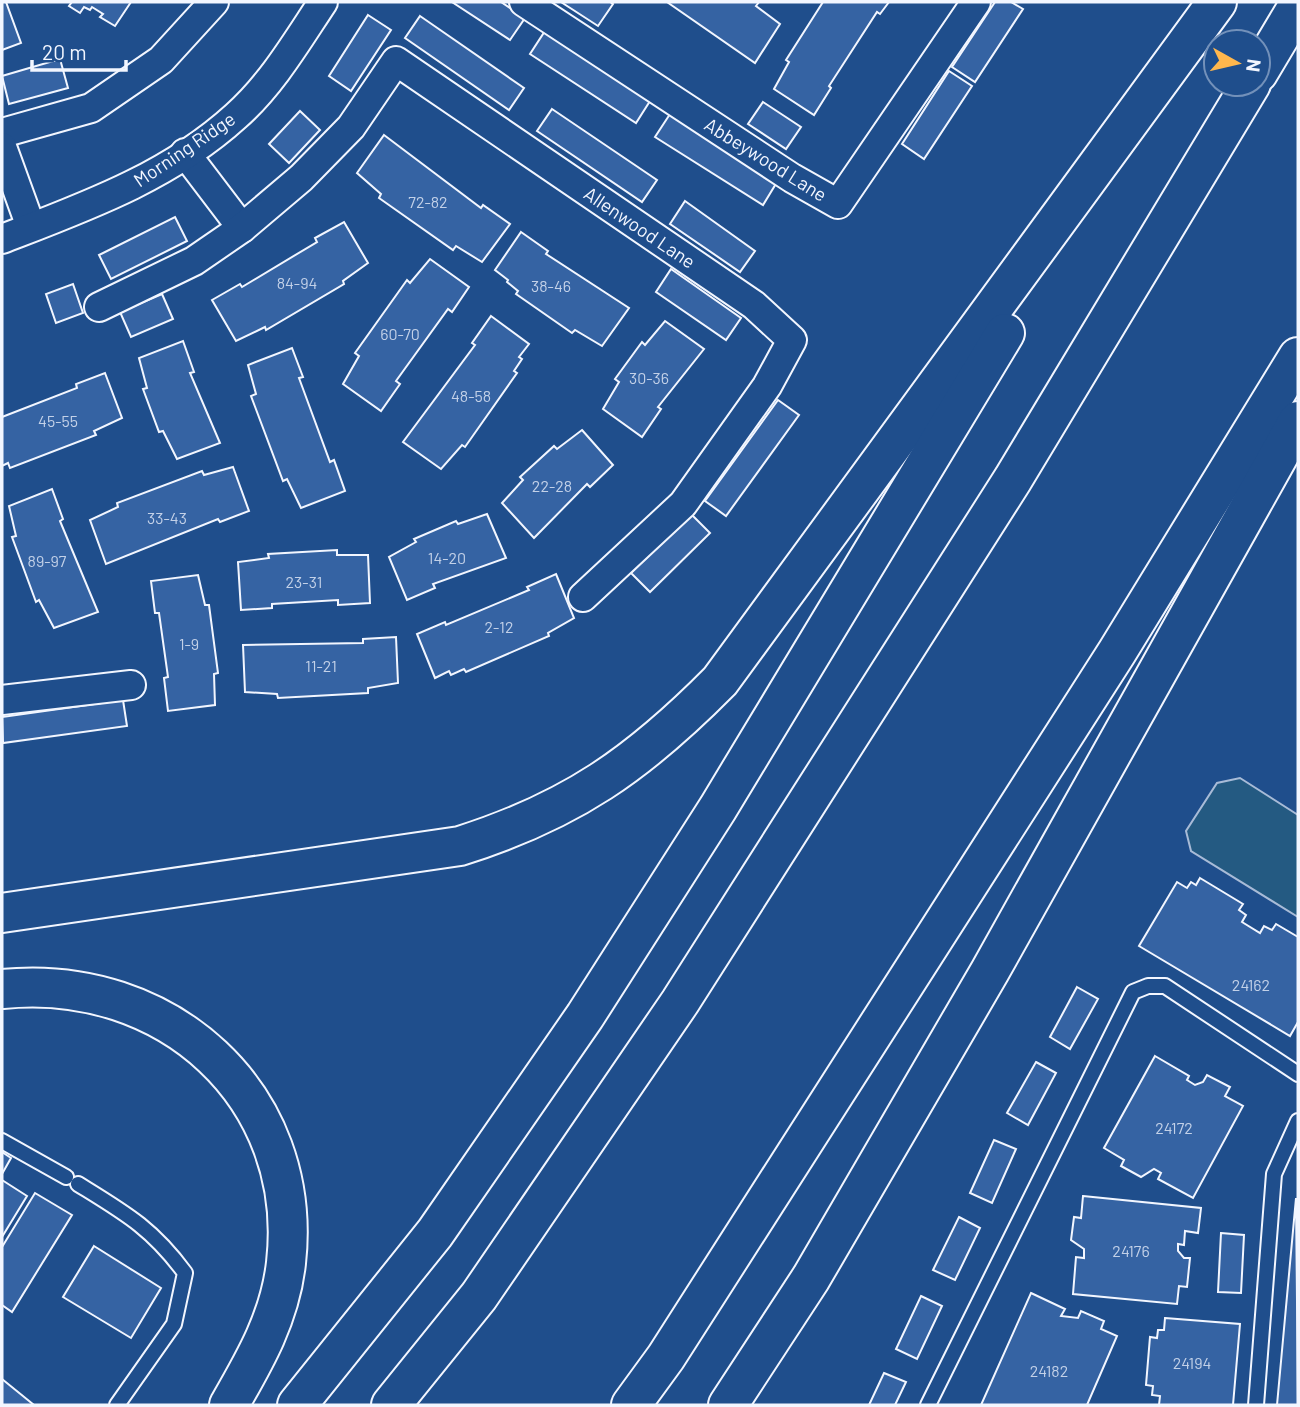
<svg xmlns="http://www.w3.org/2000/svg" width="1300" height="1407" viewBox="0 0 1300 1407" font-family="Barlow,sans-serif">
  <rect width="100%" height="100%" fill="#1f4e8c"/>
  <!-- green -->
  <path fill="#245a82" stroke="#a8bbd7" stroke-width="2" d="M 1240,778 L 1298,815 L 1298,917 L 1191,851 L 1186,831 L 1217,783 Z"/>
  <!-- building -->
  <g fill="#3563a3" stroke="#f2f6ff" stroke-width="2">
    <path d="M 2,2 L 6,2 L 21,43 L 2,50 Z"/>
    <path d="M 72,2 L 131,2 L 115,26 L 100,17 L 103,14 L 92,7 L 90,10 L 84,7 L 80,13 L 69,6 Z"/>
    <path d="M 452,2 L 501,2 L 525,18 L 510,40 Z"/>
    <path d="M 561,2 L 610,2 L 613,4 L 598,26 Z"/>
    <path d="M 667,2 L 759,2 L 756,6 L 780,24 L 755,63 Z"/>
    <path d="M 823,2 L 889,2 L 880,14 L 877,12 L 829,86 L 831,88 L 814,115 L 774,89 L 789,62 L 786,60 Z"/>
    <path d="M 995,2 L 1011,2 L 1023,9 L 975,82 L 952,67 Z"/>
    <path d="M 368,15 L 391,30 L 351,91 L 329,76 Z"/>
    <path d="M 420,16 L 524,88 L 509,110 L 405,38 Z"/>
    <path d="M 545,31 L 650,101 L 636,123 L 530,54 Z"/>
    <path d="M 60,59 L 68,88 L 9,104 L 2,76 Z"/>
    <path d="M 949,71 L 972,86 L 924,159 L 902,144 Z"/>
    <path d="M 763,102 L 801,127 L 786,149 L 748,124 Z"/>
    <path d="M 552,109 L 657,180 L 642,202 L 537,131 Z"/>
    <path d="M 300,111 L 320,130 L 289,163 L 269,144 Z"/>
    <path d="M 670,114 L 777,182 L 763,205 L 655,137 Z"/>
    <path d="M 384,135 L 481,208 L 483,205 L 510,224 L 482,262 L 456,246 L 453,250 L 379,198 L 381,194 L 357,173 Z"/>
    <path d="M 685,201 L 755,251 L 740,272 L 670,224 Z"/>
    <path d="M 175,217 L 187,241 L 111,279 L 99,255 Z"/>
    <path d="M 344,222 L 368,263 L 343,281 L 344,284 L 266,330 L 265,327 L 236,341 L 212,300 L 240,284 L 242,287 L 317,242 L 315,238 Z"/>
    <path d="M 521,232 L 548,251 L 546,254 L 629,308 L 602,346 L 575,330 L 572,333 L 516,294 L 518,291 L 507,282 L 508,280 L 495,270 Z"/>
    <path d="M 430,259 L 469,287 L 452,312 L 448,309 L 396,381 L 400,384 L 381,411 L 343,384 L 359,356 L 355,353 L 407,280 L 410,283 Z"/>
    <path d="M 671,269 L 741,318 L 726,340 L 656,292 Z"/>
    <path d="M 73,284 L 83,313 L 56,323 L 46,294 Z"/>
    <path d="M 162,294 L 173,319 L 131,337 L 120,312 Z"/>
    <path d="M 491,316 L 529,344 L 519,357 L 522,359 L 514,371 L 517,373 L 465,447 L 462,445 L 441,469 L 403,442 L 475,345 L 472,343 Z"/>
    <path d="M 665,321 L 704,349 L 658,407 L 661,409 L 642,437 L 603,409 L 619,382 L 615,379 L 642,342 L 645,345 Z"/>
    <path d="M 183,341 L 194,372 L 190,373 L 220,443 L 177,459 L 163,431 L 159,432 L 143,389 L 147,388 L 139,358 Z"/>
    <path d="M 292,348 L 303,377 L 299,378 L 330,462 L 334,460 L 345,491 L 301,508 L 287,479 L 283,481 L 251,396 L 256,394 L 248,365 Z"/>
    <path d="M 105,373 L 122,418 L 94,431 L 96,435 L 10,468 L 8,463 L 2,466 L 2,417 L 77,388 L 76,384 Z"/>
    <path d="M 778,400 L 799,415 L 726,516 L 705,501 Z"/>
    <path d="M 582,430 L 613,465 L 590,487 L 587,484 L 534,538 L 502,503 L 523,480 L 520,477 L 554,446 L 557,449 Z"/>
    <path d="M 233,467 L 249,511 L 220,522 L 218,519 L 106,564 L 90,520 L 118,507 L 117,503 L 202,471 L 204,475 Z"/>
    <path d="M 52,489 L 63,519 L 60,521 L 98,612 L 54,628 L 39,600 L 36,602 L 12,537 L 16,536 L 9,506 Z"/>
    <path d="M 487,514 L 506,558 L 433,584 L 435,588 L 407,600 L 389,557 L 416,542 L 414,539 L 456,521 L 458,524 Z"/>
    <path d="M 691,514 L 710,533 L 650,592 L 631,573 Z"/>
    <path d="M 337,550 L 337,555 L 368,555 L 370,603 L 338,605 L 338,600 L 272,604 L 272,608 L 241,610 L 238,562 L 269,558 L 268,554 Z"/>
    <path d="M 556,574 L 574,618 L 548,633 L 549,636 L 466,672 L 464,669 L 451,675 L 449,671 L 435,678 L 417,634 L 445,622 L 446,625 L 529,590 L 527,587 Z"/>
    <path d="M 198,575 L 205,605 L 209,605 L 218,673 L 214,674 L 215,705 L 168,711 L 164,678 L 168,677 L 159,613 L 155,613 L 151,581 Z"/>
    <path d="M 396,637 L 398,683 L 368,688 L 368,693 L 278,698 L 277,694 L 245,692 L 243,645 L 363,643 L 363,639 Z"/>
    <path d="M 123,700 L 127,726 L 3,743 L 2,717 Z"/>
    <path d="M 1200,878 L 1243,904 L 1239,910 L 1246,915 L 1242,922 L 1260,933 L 1264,926 L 1272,930 L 1276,924 L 1298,937 L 1298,1022 L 1290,1036 L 1139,946 L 1177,882 L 1187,888 L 1191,882 L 1196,885 Z"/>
    <path d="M 1077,987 L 1098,999 L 1070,1049 L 1050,1037 Z"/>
    <path d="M 1155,1056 L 1189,1076 L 1187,1080 L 1195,1085 L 1203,1082 L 1207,1075 L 1230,1087 L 1225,1096 L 1243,1106 L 1193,1198 L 1158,1179 L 1161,1173 L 1154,1169 L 1141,1177 L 1121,1166 L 1124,1160 L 1104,1148 Z"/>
    <path d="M 1036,1062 L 1056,1073 L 1028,1125 L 1007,1113 Z"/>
    <path d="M 994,1140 L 1016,1149 L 992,1203 L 970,1193 Z"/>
    <path d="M 2,1152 L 11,1158 L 2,1174 Z"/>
    <path d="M 2,1180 L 27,1196 L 2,1237 Z"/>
    <path d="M 35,1193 L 72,1215 L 12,1312 L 2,1305 L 2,1247 Z"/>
    <path d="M 1083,1196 L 1201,1208 L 1198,1233 L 1185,1231 L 1184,1245 L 1178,1244 L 1178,1251 L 1184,1258 L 1190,1258 L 1187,1287 L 1179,1286 L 1177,1304 L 1073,1294 L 1076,1257 L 1084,1258 L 1084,1249 L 1071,1240 L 1074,1217 L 1081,1218 Z"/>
    <path d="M 1296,1198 L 1298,1405 L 1277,1405 Z"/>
    <path d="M 959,1217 L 980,1228 L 955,1280 L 933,1270 Z"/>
    <path d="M 1221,1233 L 1244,1235 L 1241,1293 L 1218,1292 Z"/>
    <path d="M 94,1246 L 161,1288 L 131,1338 L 63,1297 Z"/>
    <path d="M 1031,1293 L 1065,1309 L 1061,1316 L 1078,1318 L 1081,1311 L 1104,1321 L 1101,1329 L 1117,1336 L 1087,1405 L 981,1405 Z"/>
    <path d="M 921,1296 L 942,1306 L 917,1359 L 896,1349 Z"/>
    <path d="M 1165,1318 L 1240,1324 L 1233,1405 L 1159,1405 L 1160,1396 L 1152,1395 L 1153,1386 L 1146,1385 L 1150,1337 L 1157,1338 L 1158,1330 L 1164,1330 Z"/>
    <path d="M 884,1373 L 906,1382 L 895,1405 L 869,1405 Z"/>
    <path d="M 2,1379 L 34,1405 L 2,1405 Z"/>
  </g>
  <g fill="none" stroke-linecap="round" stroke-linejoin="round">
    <!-- service casing -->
    <g stroke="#f2f6ff" stroke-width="18">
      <g id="service">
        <path d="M 2,1141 L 66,1177"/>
        <path d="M 78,1184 C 125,1213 152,1228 185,1273 L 174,1324 L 117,1405"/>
        <path d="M 928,1405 L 1133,992 L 1148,986 L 1165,986 L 1298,1074"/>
        <path d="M 1256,1405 L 1274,1174 L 1298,1121"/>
      </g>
    </g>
    <!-- minor casing -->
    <g stroke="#f2f6ff" stroke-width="32">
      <g id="minor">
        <path d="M 524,2 L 792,178 L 838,204 L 976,2"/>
        <path d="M 2,133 L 91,108 L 161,60 L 214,2"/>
        <path d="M 2,147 L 31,227"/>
        <path d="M 185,153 L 242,228"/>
        <path d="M 2,239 C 85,207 169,177 236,116 C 272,84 297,41 323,2"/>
        <path d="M 99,307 L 194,261 L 242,228 L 301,178 L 351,127 L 396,61 L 754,305 L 792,340 L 767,386 L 683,504 L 583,597"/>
        <path d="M 2,700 L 131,685"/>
      </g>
    </g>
    <!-- motorway casing -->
    <g stroke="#f2f6ff" stroke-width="42">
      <g id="motorway">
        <path d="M 1258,73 L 1298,6"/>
        <path d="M 2,913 L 460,846 C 571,811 638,764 720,681 L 1217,2"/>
        <path d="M 2,989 C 166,972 305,1095 286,1263 C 280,1317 255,1360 229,1405"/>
        <path d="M 297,1405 L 435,1233 L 585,1016 L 718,808 L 1005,333"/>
        <path d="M 391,1405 L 479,1296 L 680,1002 L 1013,479 L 1251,84"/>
        <path d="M 631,1405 L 666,1357 L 1117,652 L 1298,357"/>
        <path d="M 728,1405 L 811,1278 L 990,971 L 1298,421"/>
      </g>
    </g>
    <!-- service -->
    <use href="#service" stroke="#1f4e8c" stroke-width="14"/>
    <!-- minor -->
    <use href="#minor" stroke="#1f4e8c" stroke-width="28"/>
    <!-- motorway -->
    <use href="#motorway" stroke="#1f4e8c" stroke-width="38"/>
  </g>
  <g text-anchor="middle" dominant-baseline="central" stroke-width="5" stroke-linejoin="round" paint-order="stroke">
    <!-- number labels -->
    <g font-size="16" fill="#c3d1e8">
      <text x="428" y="201">72-82</text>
      <text x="297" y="282">84-94</text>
      <text x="551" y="285">38-46</text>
      <text x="400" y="333">60-70</text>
      <text x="649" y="377">30-36</text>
      <text x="471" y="395">48-58</text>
      <text x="58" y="420">45-55</text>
      <text x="552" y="485">22-28</text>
      <text x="167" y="517">33-43</text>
      <text x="447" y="557">14-20</text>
      <text x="47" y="560">89-97</text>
      <text x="304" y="581">23-31</text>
      <text x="499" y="626">2-12</text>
      <text x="189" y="643">1-9</text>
      <text x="321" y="665">11-21</text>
      <text x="1251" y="984">24162</text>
      <text x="1174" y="1127">24172</text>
      <text x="1131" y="1250">24176</text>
      <text x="1192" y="1362">24194</text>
      <text x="1049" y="1370">24182</text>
    </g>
    <!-- street labels -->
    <g font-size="19" fill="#f2f6ff" stroke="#1f4e8c">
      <text transform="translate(184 149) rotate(-34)">Morning Ridge</text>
      <text transform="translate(766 159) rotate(32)">Abbeywood Lane</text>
      <text transform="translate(640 227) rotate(34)">Allenwood Lane</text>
    </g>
  </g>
  <!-- border -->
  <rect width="1300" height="1407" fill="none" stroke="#f2f6ff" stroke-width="7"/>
  <!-- north arrow -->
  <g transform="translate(1237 63) rotate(98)"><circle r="33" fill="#1f4e8c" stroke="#7391ba" stroke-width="2"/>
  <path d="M0-5L12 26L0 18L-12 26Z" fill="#ffb74d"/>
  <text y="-10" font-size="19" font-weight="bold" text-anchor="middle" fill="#f2f6ff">N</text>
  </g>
  <!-- scale -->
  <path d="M32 60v10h94v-10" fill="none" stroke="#f2f6ff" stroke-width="3.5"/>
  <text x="42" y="60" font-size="21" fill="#f2f6ff" stroke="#1f4e8c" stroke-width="5" paint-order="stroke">20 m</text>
</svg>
